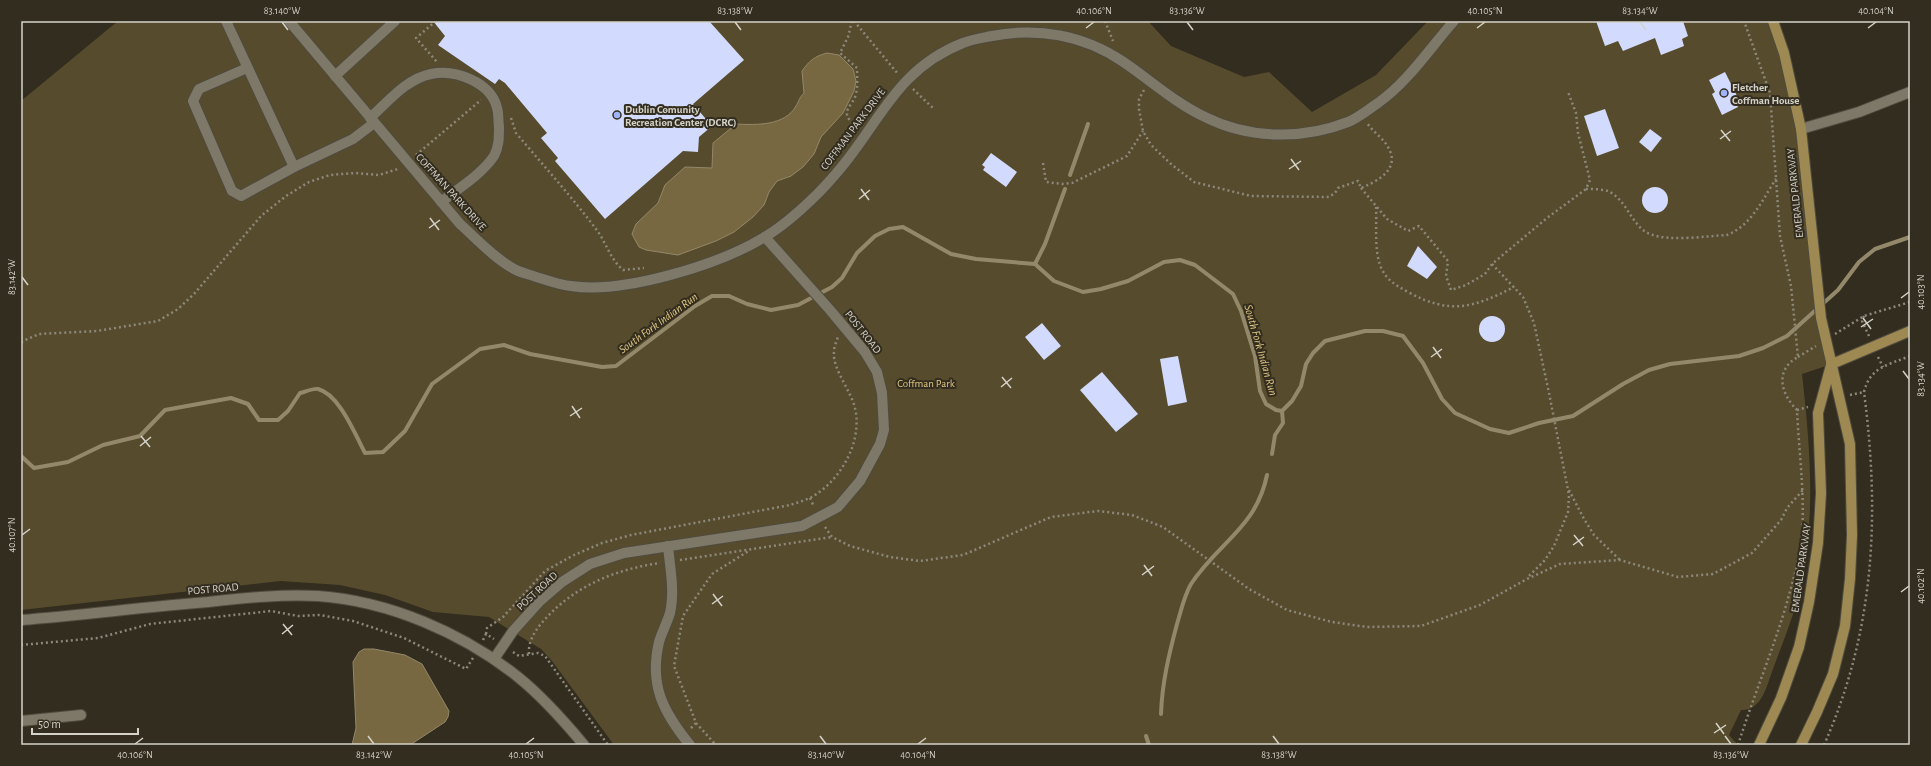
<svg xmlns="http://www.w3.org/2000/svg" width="1931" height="766" viewBox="0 0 1931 766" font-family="'Alegreya Sans',sans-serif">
  <rect width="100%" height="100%" fill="#332d1f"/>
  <!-- green -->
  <path fill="#564b2d" d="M 118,21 L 1148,21 L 1171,46 L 1244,77 L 1269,72 L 1312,112 L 1376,75 L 1428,21 L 1773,21 L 1801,129 L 1832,364 L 1802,374 C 1810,446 1816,513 1801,585 C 1795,613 1783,642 1773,669 C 1767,685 1762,711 1741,710 L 1729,735 L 1738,745 L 614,745 L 552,661 L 541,649 L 489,617 L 433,612 L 385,595 L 340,585 L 280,581 L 21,610 L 21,101 Z"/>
  <!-- water -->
  <g fill="#786841" stroke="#94886a">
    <path d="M 827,53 L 839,55 L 853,69 L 856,81 L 854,91 L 843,113 L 821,137 L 814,154 L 803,167 L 791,176 L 777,181 L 769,192 L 764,205 L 753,217 L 734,232 L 716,241 L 678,255 L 646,250 L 639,247 L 632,234 L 636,224 L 658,203 L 665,185 L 685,167 L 712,168 L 713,143 L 736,124 C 756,125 785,126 796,106 C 799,101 799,98 804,93 L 802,71 C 809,61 815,56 827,53 Z"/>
    <path d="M 364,649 L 374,649 L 405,655 L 422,664 L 449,711 L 448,717 L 445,722 L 410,745 L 352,745 L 356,728 L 353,662 L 359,652 Z"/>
  </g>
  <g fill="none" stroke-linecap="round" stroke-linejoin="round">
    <!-- stream -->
    <g stroke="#94886a" stroke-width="4">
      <path d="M 1070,175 L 1088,124"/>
      <path d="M 1035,264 L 1045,244 L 1065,189"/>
      <path d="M 1272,454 L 1275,435 L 1283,423 L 1282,411"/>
      <path d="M 21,456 L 34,468 L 68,462 L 103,445 L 140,436 L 165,410 L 231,398 L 248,404 L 259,420 L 278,420 L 288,411 L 300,393 C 305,392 313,388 318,389 C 339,394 355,434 365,453 L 383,452 L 405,431 L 432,384 L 480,349 L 504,345 L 530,354 L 602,367 L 616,366 L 695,306 L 712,296 L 729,296 L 747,304 L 771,310 L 798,305 L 832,287 L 842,278 L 857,253 L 875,236 L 889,229 L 903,227 L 951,254 L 976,259 L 1035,264 L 1054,281 L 1083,292 L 1101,289 L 1128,281 L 1164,262 L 1180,260 L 1195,265 L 1233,294 L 1241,311 L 1255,356 L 1260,391 L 1266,404 L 1276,410 L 1282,411 L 1292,401 L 1301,386 L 1306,364 L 1313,353 L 1325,341 L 1365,331 L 1383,331 L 1403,336 L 1423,363 L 1442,399 L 1455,413 L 1490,429 L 1509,433 L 1539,423 L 1573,416 L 1623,384 L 1649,370 L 1670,364 L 1739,356 L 1763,348 L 1787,336 L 1838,290 L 1859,262 L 1875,249 L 1910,237"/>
      <path d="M 1161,714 C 1162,683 1169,654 1177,624 C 1181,611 1184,596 1191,584 C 1219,542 1256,528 1267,475"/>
      <path d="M 1146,736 L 1149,745"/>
    </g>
  </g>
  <!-- building -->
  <g fill="#d2dbfd">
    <path d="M 433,21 L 709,21 L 744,60 L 693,104 L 712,126 L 699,137 L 698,152 L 683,151 L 605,219 L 555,161 L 558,158 L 541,138 L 547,133 L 505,83 L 499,79 L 495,84 L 438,45 L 445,36 Z"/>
    <path d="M 1596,21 L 1683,21 L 1688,36 L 1682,39 L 1684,46 L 1661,55 L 1655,38 L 1623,51 L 1618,41 L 1605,46 Z"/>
    <path d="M 1725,72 L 1737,96 L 1733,97 L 1738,107 L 1722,115 L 1712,94 L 1715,92 L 1709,80 Z"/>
    <path d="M 1605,109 L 1619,148 L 1597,156 L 1584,116 Z"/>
    <path d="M 1650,129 L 1662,138 L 1651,152 L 1639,142 Z"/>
    <path d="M 991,153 L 1017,172 L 1006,187 L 983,170 L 985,167 L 982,165 Z"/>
    <circle cx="1655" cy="200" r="13"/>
    <path d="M 1418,246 L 1437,267 L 1427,279 L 1407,266 Z"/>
    <circle cx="1492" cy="329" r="13"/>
    <path d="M 1042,323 L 1061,346 L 1044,360 L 1025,337 Z"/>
    <path d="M 1178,356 L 1187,402 L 1168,406 L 1160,359 Z"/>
    <path d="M 1102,372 L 1138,414 L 1116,432 L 1080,390 Z"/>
  </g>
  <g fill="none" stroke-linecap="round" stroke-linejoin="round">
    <!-- minor casing -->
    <g stroke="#4f4b3e" stroke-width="12">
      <g id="minor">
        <path d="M 226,21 L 294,167 L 353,139 L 374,123"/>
        <path d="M 289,21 L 460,224 C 477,239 494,258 514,269 C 521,273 529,274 536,277 C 547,280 559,285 571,286 C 623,294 718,265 763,238 C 786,225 816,197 834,176 C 879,126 894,70 963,43 C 972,39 982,38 992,36 C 1037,27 1083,35 1122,61 C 1149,79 1175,103 1205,117 C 1249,139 1302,140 1348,122 C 1358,118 1369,109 1378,103 C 1408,82 1430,48 1454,21"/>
        <path d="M 247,68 L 199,89 L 193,101 L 232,191 L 241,196 L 294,167"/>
        <path d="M 335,76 L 395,21"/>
        <path d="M 370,118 C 388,102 406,79 431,74 C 455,69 491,82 497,108 C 499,114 498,121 499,127 C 499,137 499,147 494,156 C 481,175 459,188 441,202"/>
        <path d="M 1801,129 L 1859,112 L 1910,92"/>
        <path d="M 668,546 C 670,568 675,591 670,613 C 667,623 662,632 659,642 C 649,685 663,712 690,745"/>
        <path d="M 21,620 C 83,615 145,607 208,602 C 245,598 281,594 318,596 C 389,601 463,633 518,677 C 543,697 564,721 584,745"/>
        <path d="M 494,659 L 513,631 L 540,601 L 562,582 L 590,564 L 624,553 L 802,526 L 838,507 L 860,481 L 880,444 L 884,430 L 882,393 L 877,372 L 865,352 L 830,310 L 765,237"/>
        <path d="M 21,721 L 81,715"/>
      </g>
    </g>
    <!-- major casing -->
    <g stroke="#4f4b3e" stroke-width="12">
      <g id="major">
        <path d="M 1773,21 L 1784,53 L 1801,129 L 1821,318 L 1850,444 L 1852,535 L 1850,579 L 1845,626 L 1833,674 L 1817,712 L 1801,745"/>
        <path d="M 1832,364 L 1910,331"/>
        <path d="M 1759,745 L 1781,698 L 1799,647 L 1809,602 L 1818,543 L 1821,493 L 1818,413 L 1831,365"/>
      </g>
    </g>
    <!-- path -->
    <g stroke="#8c887c" stroke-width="2.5" stroke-dasharray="2 3" stroke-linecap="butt">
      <path d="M 436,21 L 416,38 L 437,62"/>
      <path d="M 852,21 L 848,37 L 840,53 L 857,68 C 857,77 858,85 856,94 C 853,107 837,111 856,126"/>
      <path d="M 854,21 L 898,74"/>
      <path d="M 1105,21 L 1113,41"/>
      <path d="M 913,89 L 934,109"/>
      <path d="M 1144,90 L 1139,99 L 1139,109 L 1143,131 L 1151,145 L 1171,164 L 1194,182 L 1251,196 L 1329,197 L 1335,193 L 1338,188 L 1358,181 L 1361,188 C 1378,181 1401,169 1388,147 C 1383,138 1373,132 1367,123"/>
      <path d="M 868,107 L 877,96"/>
      <path d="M 511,118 L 516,133 C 543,165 571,196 596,229 C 606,242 610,259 623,270 L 644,268"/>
      <path d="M 416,155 L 481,100"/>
      <path d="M 1043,163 L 1046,182 L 1062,184 L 1072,183 L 1127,156 L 1143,131"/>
      <path d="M 1361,188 L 1387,219 L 1408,231 L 1419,226 L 1448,261 L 1446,276 L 1451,290 L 1466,285 L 1485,274 L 1492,264 L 1547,218 L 1586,189 L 1590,180 L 1578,133 L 1576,113 L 1568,92"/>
      <path d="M 1586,189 C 1593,189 1604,189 1610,192 C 1628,202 1632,227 1650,234 C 1670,242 1706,236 1727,235 C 1752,225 1762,200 1776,179"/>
      <path d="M 1376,207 C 1377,225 1374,247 1380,265 C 1385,279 1395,285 1408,292 C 1450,315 1473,308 1514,287"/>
      <path d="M 1492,264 L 1523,297 L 1534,323 L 1549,393 L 1569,495 L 1568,512 L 1554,546 L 1545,560 L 1528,577"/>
      <path d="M 1864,316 L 1862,321 L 1869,336"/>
      <path d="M 1835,334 L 1864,316 L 1910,302"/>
      <path d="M 21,342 L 39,334 L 97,331 L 158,321 L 178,309 L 194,294 L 261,216 L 286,196 L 309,182 L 330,175 L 355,173 L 379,175 L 398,169"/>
      <path d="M 1798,357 L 1816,346"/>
      <path d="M 1878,357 L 1883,367"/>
      <path d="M 1850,395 L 1864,392"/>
      <path d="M 1797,410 L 1808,407"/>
      <path d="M 1569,490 L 1584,519 L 1594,535 L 1620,560"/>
      <path d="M 810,498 L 814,507"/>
      <path d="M 825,527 L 832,537 L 850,546 L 890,557 L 920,561 L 963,555 L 1051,517 L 1098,511 L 1132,515 L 1163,527 L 1249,589 L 1287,610 L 1332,622 L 1367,627 L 1421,626 L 1480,605 L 1527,579 L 1560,564 L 1620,560 L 1678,577 L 1713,574 L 1752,553 L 1781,520 L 1787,508 L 1803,490"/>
      <path d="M 680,560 L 832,537"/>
      <path d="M 486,634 L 487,628 L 503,617 L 545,571 L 572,556 L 602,543 L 631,535 L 790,505 C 796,503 803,501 810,498 C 840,482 863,442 855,408 C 851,391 832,368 834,352 C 834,347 836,342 838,337"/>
      <path d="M 483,640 L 486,634 L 494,639"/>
      <path d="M 21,645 L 98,638 L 150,624 L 271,611 L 298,616 L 320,615 L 353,621 L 404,638 L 466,669 L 473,658"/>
      <path d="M 513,652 L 519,656 L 538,653 L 545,656 L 608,745"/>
      <path d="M 529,654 C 528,639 537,628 547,617 C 577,585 617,569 660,563"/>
      <path d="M 696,723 L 716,745"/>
      <path d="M 691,728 L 696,723 L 674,666 L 683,616 L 712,574 L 750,550"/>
      <path d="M 1738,745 C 1755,691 1778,639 1792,584 C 1795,572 1800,559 1801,546 C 1806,500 1799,455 1797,410 C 1781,394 1774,370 1798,357 L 1791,286 L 1780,236 L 1770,93 L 1744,21"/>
      <path d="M 1824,745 C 1875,630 1880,515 1864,392 C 1870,367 1888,365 1910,356"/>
    </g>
    <!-- minor -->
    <use href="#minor" stroke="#7e7868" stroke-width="10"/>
    <!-- major -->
    <use href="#major" stroke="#9e8952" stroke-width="10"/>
  </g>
  <!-- ticks -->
  <path fill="none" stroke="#d5d2c9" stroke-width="1.5" d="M 282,22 L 288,30M 735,22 L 741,30M 1187,22 L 1193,30M 1640,22 L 1646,30M 1086,28 L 1094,22M 1477,28 L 1485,22M 1868,28 L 1876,22M 1721,130 L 1730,141M 1720,139 L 1731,131M 1291,159 L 1299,170M 1289,169 L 1301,161M 861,189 L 869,200M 859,199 L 870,190M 430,218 L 439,230M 429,228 L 440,220M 22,277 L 28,285M 1901,298 L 1909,292M 1863,318 L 1871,329M 1861,327 L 1873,319M 1433,347 L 1441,358M 1431,357 L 1442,349M 1903,371 L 1909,379M 1002,377 L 1011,388M 1001,387 L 1012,378M 572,406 L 580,418M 570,416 L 582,408M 141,436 L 150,447M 140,446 L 151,437M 22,535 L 30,529M 1574,535 L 1583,546M 1573,545 L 1584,537M 1144,565 L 1152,576M 1142,575 L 1154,566M 1901,592 L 1909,586M 713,594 L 722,606M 712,604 L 723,596M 283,624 L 292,635M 282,634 L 293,625M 1716,723 L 1724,734M 1714,733 L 1726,725M 368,736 L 374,744M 820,736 L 826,744M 1273,736 L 1279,744M 1725,736 L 1731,744M 135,744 L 143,738M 526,744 L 534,738M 918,744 L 926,738"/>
  <!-- markers -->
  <g fill="#a1b3fd" stroke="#332d1f" stroke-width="1.5">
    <circle cx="1724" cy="93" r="4"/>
    <circle cx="617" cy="115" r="4"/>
  </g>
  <g text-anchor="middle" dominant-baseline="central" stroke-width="4" stroke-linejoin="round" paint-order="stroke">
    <!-- poi labels -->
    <g font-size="11" font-weight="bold" fill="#d5d2c9" stroke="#332d1f" text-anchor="start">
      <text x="1732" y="87">Fletcher<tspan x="1732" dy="13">Coffman House</tspan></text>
      <text x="625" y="109">Dublin Comunity<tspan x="625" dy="13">Recreation Center (DCRC)</tspan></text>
    </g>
    <!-- street labels -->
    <g font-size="11" fill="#d5d2c9" stroke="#332d1f">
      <text transform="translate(853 129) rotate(-53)">COFFMAN PARK DRIVE</text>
      <text transform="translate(451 192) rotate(48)">COFFMAN PARK DRIVE</text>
      <text transform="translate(1795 193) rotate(-96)">EMERALD PARKWAY</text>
      <text transform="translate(863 332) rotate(52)">POST ROAD</text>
      <text transform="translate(1801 568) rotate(-82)">EMERALD PARKWAY</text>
      <text transform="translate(213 589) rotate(-5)">POST ROAD</text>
      <text transform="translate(537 591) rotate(-43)">POST ROAD</text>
    </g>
    <!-- park labels -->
    <g font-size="11" fill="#e0c684" stroke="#332d1f">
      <text x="926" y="383">Coffman Park</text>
    </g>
    <!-- water labels -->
    <g font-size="12" font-style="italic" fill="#e2c885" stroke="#332d1f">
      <text transform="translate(658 323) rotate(-36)">South Fork Indian Run</text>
      <text transform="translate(1261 350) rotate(74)">South Fork Indian Run</text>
    </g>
  </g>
  <!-- border -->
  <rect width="1931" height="766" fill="none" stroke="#332d1f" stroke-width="44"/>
  <!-- scale -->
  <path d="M32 728v6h106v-6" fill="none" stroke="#d5d2c9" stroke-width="2"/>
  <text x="38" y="728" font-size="12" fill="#d5d2c9" stroke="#332d1f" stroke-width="3" paint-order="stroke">50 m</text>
  <rect x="22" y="22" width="1887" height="722" fill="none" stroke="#d5d2c9" stroke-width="1.5"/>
  <g font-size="10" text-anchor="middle" fill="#d5d2c9">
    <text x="282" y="14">83.140°W</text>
    <text x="735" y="14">83.138°W</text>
    <text x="1094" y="14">40.106°N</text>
    <text x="1187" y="14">83.136°W</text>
    <text x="1485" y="14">40.105°N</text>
    <text x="1640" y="14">83.134°W</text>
    <text x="1876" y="14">40.104°N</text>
    <text transform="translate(11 277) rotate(-90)" y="4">83.142°W</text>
    <text transform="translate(1920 292) rotate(-90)" y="4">40.103°N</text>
    <text transform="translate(1920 379) rotate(-90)" y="4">83.134°W</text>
    <text transform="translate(11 535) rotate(-90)" y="4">40.107°N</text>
    <text transform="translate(1920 586) rotate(-90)" y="4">40.102°N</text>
    <text x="135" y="758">40.106°N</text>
    <text x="374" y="758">83.142°W</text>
    <text x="526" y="758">40.105°N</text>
    <text x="826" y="758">83.140°W</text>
    <text x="918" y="758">40.104°N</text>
    <text x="1279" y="758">83.138°W</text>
    <text x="1731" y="758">83.136°W</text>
  </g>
</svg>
